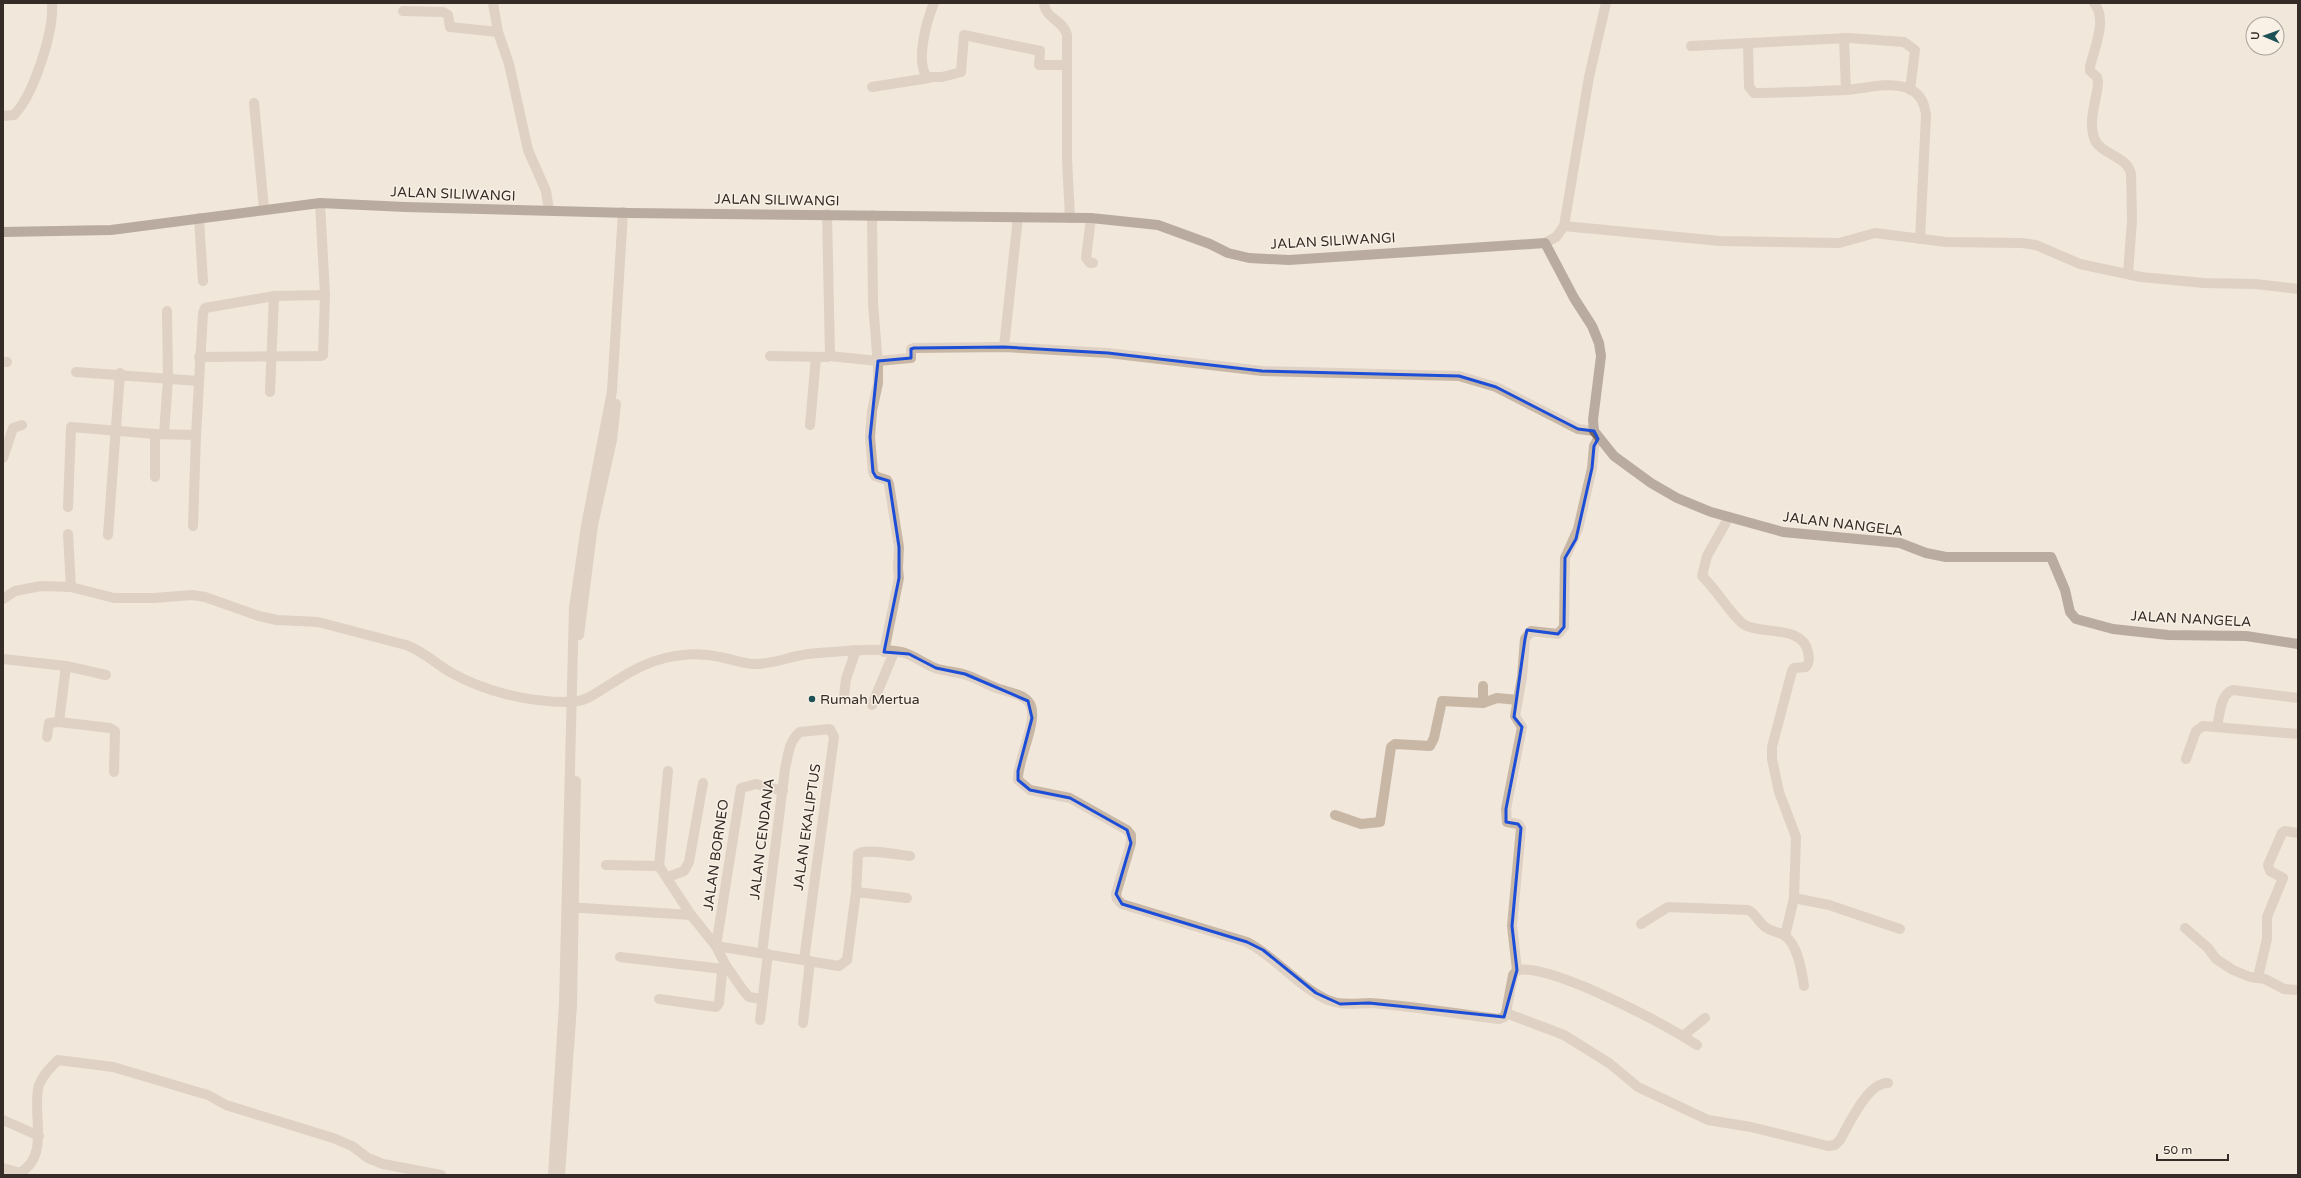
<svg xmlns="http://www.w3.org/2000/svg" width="2301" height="1178" viewBox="0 0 2301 1178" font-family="'Varela Round',sans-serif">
  <rect width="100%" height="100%" fill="#f1e7da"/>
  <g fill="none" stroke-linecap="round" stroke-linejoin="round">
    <!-- minor -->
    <g stroke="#c9b7a6" stroke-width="10">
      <path d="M 493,3 L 498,32 L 509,64 L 528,150 L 546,191 L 549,210"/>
      <path d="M 934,3 C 927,20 915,61 927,77 L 942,77 L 961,72 L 964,35 L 1040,51 L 1039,65 L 1066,65"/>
      <path d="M 1044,3 C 1045,19 1064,20 1067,35 L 1067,159 L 1070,218"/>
      <path d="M 2094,3 C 2108,19 2094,49 2090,67 L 2090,71 L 2097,77 L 2098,82 C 2097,101 2088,118 2094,138 C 2100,155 2127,155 2131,174 L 2132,220 L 2128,274"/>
      <path d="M 403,11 L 443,12 L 448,15 L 450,27 L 498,32"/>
      <path d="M 1844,38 L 1846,90"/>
      <path d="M 1748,43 L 1749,87 L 1754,93 C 1784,93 1815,91 1846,90 C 1864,89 1886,82 1904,87 C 1919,91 1925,102 1926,116 L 1920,239"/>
      <path d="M 1691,46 L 1849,38 L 1904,42 L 1915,50 L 1910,90"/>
      <path d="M 872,87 L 929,78"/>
      <path d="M 254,103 L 264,209"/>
      <path d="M 3,116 L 14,115 C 34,94 54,32 52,3"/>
      <path d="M 872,215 L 873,303 L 878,366 L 878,383 L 872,411 L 870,437 L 873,472 L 875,476 L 887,480 L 889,484 L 899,547 L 898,568 L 899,578 L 884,652"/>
      <path d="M 199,218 L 203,281"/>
      <path d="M 1091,218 L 1086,258 L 1090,263 L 1093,263"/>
      <path d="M 1564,226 L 1720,241 L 1839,243 L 1875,233 L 1946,242 L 2022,243 L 2036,245 L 2080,264 L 2141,277 L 2204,283 L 2255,284 L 2298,289"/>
      <path d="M 1004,347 L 1018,217"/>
      <path d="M 770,356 L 827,357 L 830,355 L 827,214"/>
      <path d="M 829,356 L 878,361 L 911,358 L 911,349 L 914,348 L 1004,347 L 1108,353 L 1262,371 L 1459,376 L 1496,387 L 1578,429 L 1594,431"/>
      <path d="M 199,357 L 321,356 L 323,355 L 325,295"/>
      <path d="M 3,362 L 7,362"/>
      <path d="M 76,372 L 198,381"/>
      <path d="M 270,392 L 274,296"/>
      <path d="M 810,425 L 816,357"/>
      <path d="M 164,434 L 168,379 L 167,311"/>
      <path d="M 3,458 L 13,428 L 22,425"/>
      <path d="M 155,477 L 155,434"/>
      <path d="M 68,507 L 71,427 L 155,434 L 196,435 L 203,313 L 205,308 L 274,296 L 325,295 L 320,203"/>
      <path d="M 1729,517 L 1707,556 L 1702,576 C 1717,590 1728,611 1742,623 C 1757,636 1802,623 1808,652 C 1809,658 1810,662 1806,667 L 1794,668 L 1792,671 L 1772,747 L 1772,759 L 1779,792 L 1796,837 L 1794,898 L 1785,936"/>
      <path d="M 193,526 L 196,435"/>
      <path d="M 68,534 L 71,587"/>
      <path d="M 108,535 L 120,373"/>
      <path d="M 3,599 L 15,591 L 41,586 L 71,587 L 114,598 L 154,598 L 192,595 L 205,597 L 259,616 L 277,620 L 318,622 L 406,645 C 423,651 435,663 450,672 C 485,692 528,702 568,702 C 588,702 598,691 614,682 C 629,672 648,662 665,658 C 682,654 703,653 720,657 C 731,659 742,663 753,664 C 772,665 790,656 808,654 C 836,652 873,647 901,652 C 915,655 925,665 938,669 C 946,671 955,672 963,674 C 974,677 984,683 994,687 C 1005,692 1024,693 1030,704 C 1039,720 1017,760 1018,780 L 1030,790 L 1070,798 L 1127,830 L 1131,835 L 1131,843 L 1116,894 L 1117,899 L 1122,904 L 1247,942 C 1276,957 1297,986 1328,1000 C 1342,1006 1355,1003 1370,1003 C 1413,1006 1456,1014 1499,1019 L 1504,1017 L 1506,1013 L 1513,975 L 1517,970 C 1553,964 1664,1024 1697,1045"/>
      <path d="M 3,659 L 66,666 L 59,722 L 49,723 L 47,737"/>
      <path d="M 66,666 L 106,675"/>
      <path d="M 844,697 L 846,679 L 856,650"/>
      <path d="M 1483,703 L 1483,686"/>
      <path d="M 872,705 L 894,652"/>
      <path d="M 59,722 L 110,728 L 115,731 L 114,772"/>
      <path d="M 2217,726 C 2220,715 2220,694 2233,690 L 2298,698"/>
      <path d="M 2186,759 L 2196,731 L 2203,726 L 2298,734"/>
      <path d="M 1335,815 L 1361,824 L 1380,822 L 1391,747 L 1395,744 L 1430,746 L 1434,738 L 1442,701 L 1483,703 L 1497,698 L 1518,700"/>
      <path d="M 606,865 L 659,866"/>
      <path d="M 659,866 L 691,915 L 716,946 L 725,964 L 743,990 L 749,997 L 762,999"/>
      <path d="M 659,866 L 668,771"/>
      <path d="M 668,877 L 684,871 L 689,862 L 703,783"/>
      <path d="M 856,892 L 907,898"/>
      <path d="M 1794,898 L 1829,905 L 1900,929"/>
      <path d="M 567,907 L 691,915"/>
      <path d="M 1641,924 L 1668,907 L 1748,910 C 1755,913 1757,920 1763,925 C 1769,932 1779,931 1785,936 C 1798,945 1802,972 1804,986"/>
      <path d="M 2185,928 L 2208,948 L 2216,959 L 2233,970 L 2250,977 L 2265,979 L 2284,989 L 2298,990"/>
      <path d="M 716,946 L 839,966 L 847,960 L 856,892 L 858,854 C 866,848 899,855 910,856"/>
      <path d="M 716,946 L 741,788 L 756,784 L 783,791"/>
      <path d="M 762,953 L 785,769 C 788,756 789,740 800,732 L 830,729 L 834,737 L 804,960"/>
      <path d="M 620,957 L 723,969"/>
      <path d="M 1517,970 L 1512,926 L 1521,828 L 1518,824 L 1507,822 L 1506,809 L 1522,727 L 1515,716 L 1522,677 L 1525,639 L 1531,631 L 1558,634 L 1564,627 L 1565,558 L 1578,529 L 1592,468 L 1594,446 L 1598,439"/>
      <path d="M 2258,977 L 2267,939 L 2267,917 L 2283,878 L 2270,871 L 2268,865 L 2282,833 L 2285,831 L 2298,833"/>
      <path d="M 659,999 L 716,1007 L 719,1003 L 722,973 L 725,964"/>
      <path d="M 1506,1013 L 1564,1035 L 1609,1063 L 1638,1087 L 1708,1120 L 1751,1127 L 1828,1146 L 1835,1145 L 1840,1140 C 1849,1124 1868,1082 1888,1083"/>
      <path d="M 760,1020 L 768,954"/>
      <path d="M 803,1023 L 810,961"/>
      <path d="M 1683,1036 L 1705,1018"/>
      <path d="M 3,1120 L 39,1136"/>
      <path d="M 3,1168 L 20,1173 C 51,1155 31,1112 39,1085 C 43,1075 50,1068 58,1060 L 113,1067 L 208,1095 L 226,1105 L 333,1138 L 352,1146 L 368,1158 L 383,1164 L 441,1175"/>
    </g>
    <!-- tertiary -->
    <g stroke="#c9b7a6" stroke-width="10">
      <path d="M 1545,243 L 1556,237 L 1564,226 L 1589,77 L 1606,3"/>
      <path d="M 579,635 L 593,525 L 612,440 L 616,404"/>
      <path d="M 553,1175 L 564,1004 L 574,608 L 586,526 L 612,391 L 623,212"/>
      <path d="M 560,1175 L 572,1005 L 576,781"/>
    </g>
    <!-- primary -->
    <path stroke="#776358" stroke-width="10" d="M 3,232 L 111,230 L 320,203 L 405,207 L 629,213 L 1091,218 L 1158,225 L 1210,244 L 1228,253 L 1249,258 L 1289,260 L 1545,243 L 1574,298 L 1592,326 L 1599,343 L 1601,356 L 1593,420 L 1594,431 L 1614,456 L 1651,483 L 1677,498 L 1711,512 L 1783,532 L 1900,543 L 1926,553 L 1946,557 L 2051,557 L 2065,590 L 2070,612 L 2076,619 L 2113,629 L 2168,635 L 2246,636 L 2298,644"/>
  </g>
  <!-- marked area -->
  <path d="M0 0H2301V1178H0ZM 1004,347 L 1108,353 L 1262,371 L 1459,376 L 1496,387 L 1578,429 L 1594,431 L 1598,439 L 1594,446 L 1592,468 L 1576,539 L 1565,558 L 1564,627 L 1558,634 L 1527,630 L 1525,639 L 1514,717 L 1522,727 L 1506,809 L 1506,822 L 1518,824 L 1521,828 L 1512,926 L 1517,970 L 1504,1017 L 1369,1003 L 1340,1004 L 1316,993 L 1263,950 L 1247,942 L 1122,904 L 1116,894 L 1131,843 L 1127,830 L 1070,798 L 1030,790 L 1018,780 L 1018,771 L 1032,718 L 1028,701 L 965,674 L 936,668 L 909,654 L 884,652 L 899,578 L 899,547 L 889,481 L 876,477 L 873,472 L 870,437 L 878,361 L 911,358 L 911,349 L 914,348 Z" fill="#f1e7da" fill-opacity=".55" fill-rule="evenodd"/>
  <path fill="none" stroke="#1d4ed8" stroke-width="3" stroke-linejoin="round" d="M 1004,347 L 1108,353 L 1262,371 L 1459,376 L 1496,387 L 1578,429 L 1594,431 L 1598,439 L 1594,446 L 1592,468 L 1576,539 L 1565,558 L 1564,627 L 1558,634 L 1527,630 L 1525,639 L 1514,717 L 1522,727 L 1506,809 L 1506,822 L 1518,824 L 1521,828 L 1512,926 L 1517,970 L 1504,1017 L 1369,1003 L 1340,1004 L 1316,993 L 1263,950 L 1247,942 L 1122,904 L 1116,894 L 1131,843 L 1127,830 L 1070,798 L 1030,790 L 1018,780 L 1018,771 L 1032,718 L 1028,701 L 965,674 L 936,668 L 909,654 L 884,652 L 899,578 L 899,547 L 889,481 L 876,477 L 873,472 L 870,437 L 878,361 L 911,358 L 911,349 L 914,348 Z"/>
  <!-- markers -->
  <circle fill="#1d5156" stroke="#f9f1e6" stroke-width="1.5" cx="812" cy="699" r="4"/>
  <g text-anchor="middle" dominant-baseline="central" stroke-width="3" stroke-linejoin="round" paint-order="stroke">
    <!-- street labels -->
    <g font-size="14" fill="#352c27" stroke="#f9f1e6">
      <text transform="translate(453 194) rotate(2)">JALAN SILIWANGI</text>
      <text transform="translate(777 200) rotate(1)">JALAN SILIWANGI</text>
      <text transform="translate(1333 241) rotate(-3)">JALAN SILIWANGI</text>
      <text transform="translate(1843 524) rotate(7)">JALAN NANGELA</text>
      <text transform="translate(2191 619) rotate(3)">JALAN NANGELA</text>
      <text transform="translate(807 827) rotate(-82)">JALAN EKALIPTUS</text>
      <text transform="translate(762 839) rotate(-83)">JALAN CENDANA</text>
      <text transform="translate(716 855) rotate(-82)">JALAN BORNEO</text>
    </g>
    <!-- poi labels -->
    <g font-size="14" fill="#352c27" stroke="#f9f1e6" text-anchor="start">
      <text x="820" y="699">Rumah Mertua</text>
    </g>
  </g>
  <!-- border -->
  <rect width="2301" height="1178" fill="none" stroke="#352c27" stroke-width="8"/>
  <!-- north arrow -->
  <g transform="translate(2265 36) rotate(272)"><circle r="19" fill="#f9f1e6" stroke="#aba29a"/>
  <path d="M0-3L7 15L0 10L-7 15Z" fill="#1d5156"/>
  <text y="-6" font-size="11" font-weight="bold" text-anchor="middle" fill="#352c27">U</text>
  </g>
  <!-- scale -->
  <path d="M2157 1154v6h71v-6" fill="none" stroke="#352c27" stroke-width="2"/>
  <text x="2163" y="1154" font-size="12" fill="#352c27" stroke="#f9f1e6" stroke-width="3" paint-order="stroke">50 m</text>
</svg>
